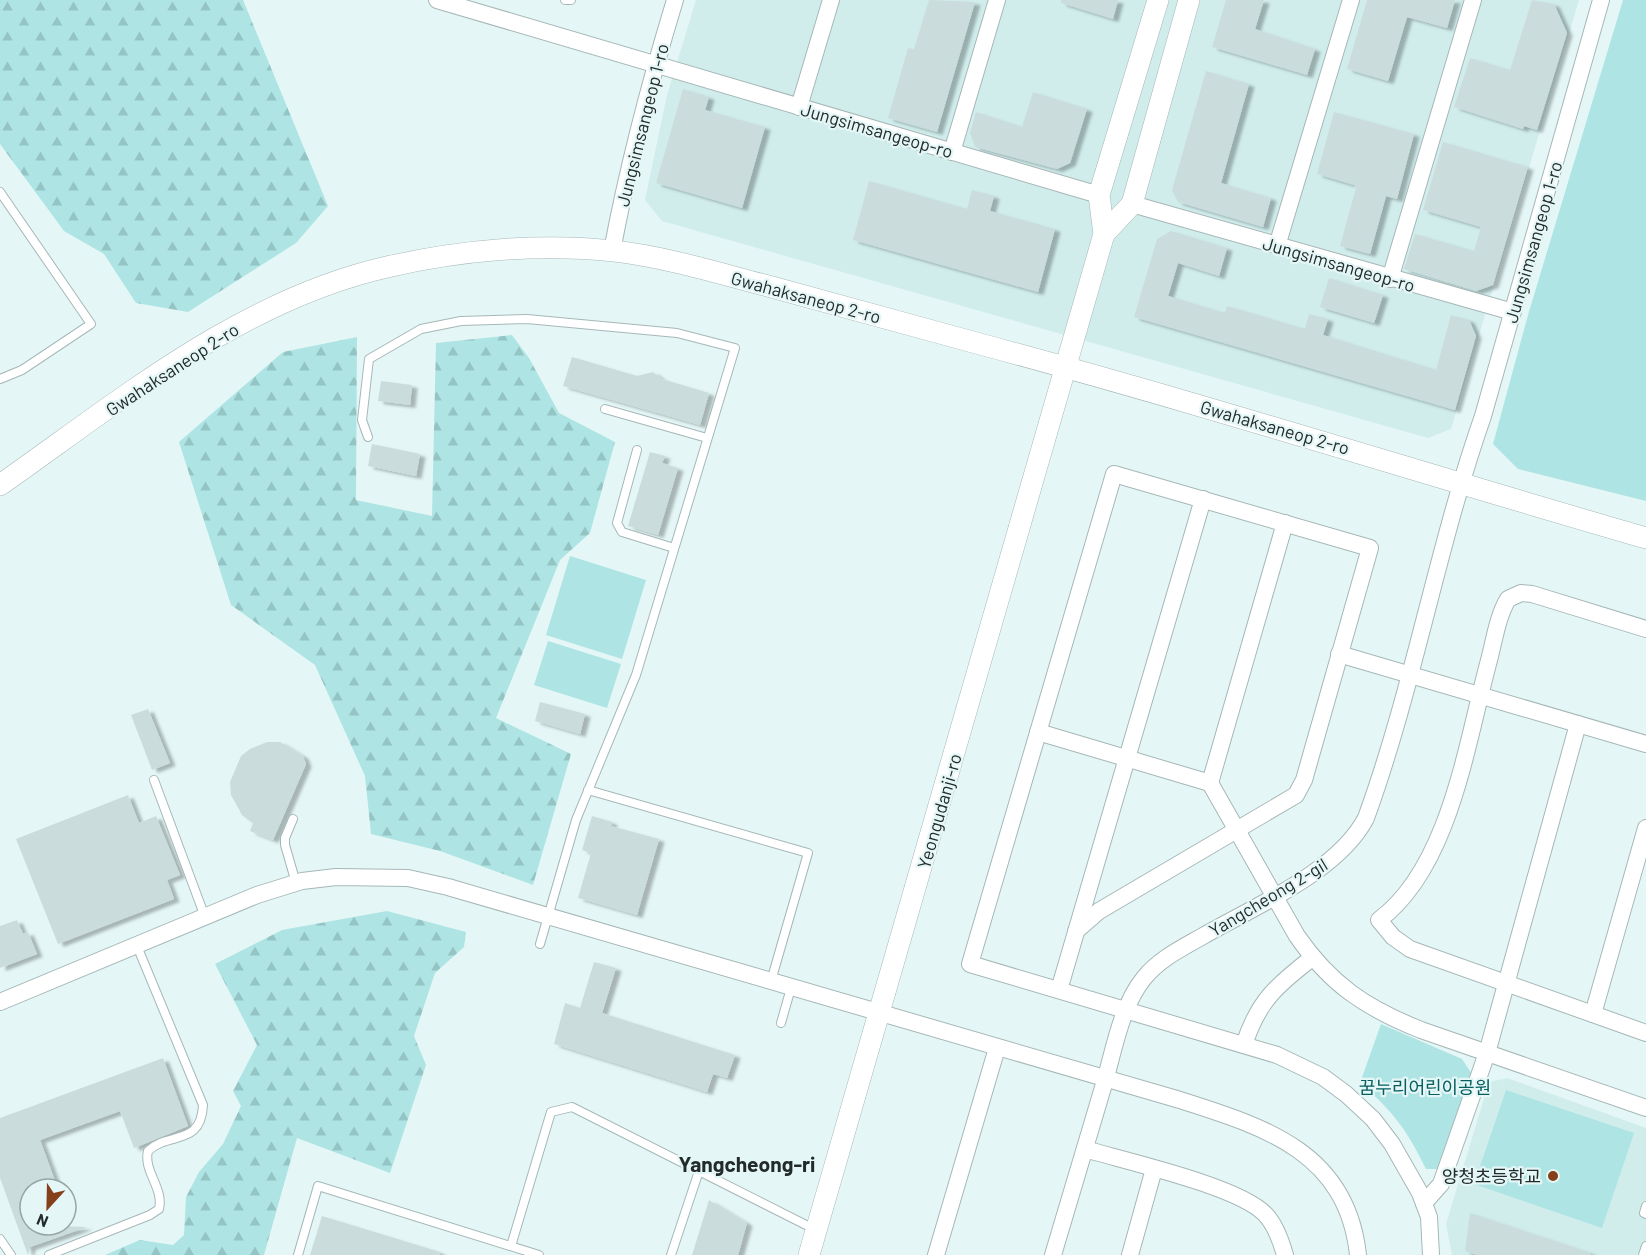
<svg xmlns="http://www.w3.org/2000/svg" width="1646" height="1255" viewBox="0 0 1646 1255" font-family="Barlow,'Noto Sans KR',sans-serif">
  <defs>
    <pattern id="forest-firs" width="22" height="20" patternUnits="userSpaceOnUse" patternTransform="scale(1.5)"><rect width="22" height="20" fill="#aee4e4"/><path d="M5 1l3.5 6h-7zM16 11l3.5 6h-7z" fill="#95c4c4"/></pattern>
    <filter id="shadow"><feDropShadow dx="5.5" dy="3" stdDeviation="1.5" flood-color="#0004"/></filter>
  </defs>
  <rect width="100%" height="100%" fill="#e4f7f6"/>
  <!-- built -->
  <g fill="#d0edec">
    <path d="M 696,0 L 1579,0 L 1451,429 L 1428,438 L 662,221 L 645,200 L 667,95 Z"/>
    <path d="M 1507,1078 L 1646,1128 L 1646,1255 L 1452,1255 L 1446,1224 L 1489,1082 Z"/>
  </g>
  <!-- forest -->
  <g fill="url(#forest-firs)">
    <path d="M 0,0 L 243,0 L 328,206 L 296,243 L 188,312 L 136,303 L 104,254 L 64,231 L 0,144 Z"/>
    <path d="M 512,335 L 529,358 L 559,413 L 615,442 L 590,533 L 560,560 L 496,718 L 571,754 L 533,885 L 440,851 L 371,834 L 365,776 L 315,665 L 231,605 L 179,442 L 283,352 L 357,337 L 356,500 L 432,516 L 436,343 Z"/>
    <path d="M 387,911 L 466,932 L 464,947 L 435,973 L 414,1036 L 426,1065 L 390,1173 L 297,1138 L 264,1255 L 105,1255 L 140,1240 L 173,1245 L 184,1235 L 186,1197 L 199,1172 L 223,1144 L 241,1106 L 233,1091 L 257,1045 L 215,964 L 282,930 Z"/>
  </g>
  <!-- park -->
  <g fill="#aee4e4">
    <path d="M 1623,0 L 1646,0 L 1646,501 L 1518,469 L 1493,444 L 1528,315 Z"/>
    <path d="M 570,556 L 646,580 L 622,659 L 546,635 Z"/>
    <path d="M 548,641 L 621,664 L 607,708 L 534,685 Z"/>
    <path d="M 1381,1024 L 1462,1059 L 1472,1074 L 1441,1169 L 1426,1169 C 1407,1130 1393,1111 1360,1083 Z"/>
    <path d="M 1506,1090 L 1634,1133 L 1602,1228 L 1474,1184 Z"/>
  </g>
  <!-- building -->
  <g fill="#cadddc" filter="url(#shadow)">
    <path d="M 929,0 L 975,2 L 937,132 L 888,118 L 908,48 L 914,49 Z"/>
    <path d="M 1061,0 L 1118,0 L 1113,19 L 1061,3 Z"/>
    <path d="M 1226,0 L 1264,0 L 1255,29 L 1315,49 L 1307,75 L 1212,47 Z"/>
    <path d="M 1367,0 L 1455,0 L 1447,28 L 1407,17 L 1388,81 L 1347,69 Z"/>
    <path d="M 1532,0 L 1554,4 L 1567,33 L 1537,130 L 1524,126 L 1523,129 L 1454,107 L 1470,58 L 1510,70 Z"/>
    <path d="M 1206,71 L 1249,84 L 1221,183 L 1271,198 L 1263,227 L 1178,202 L 1172,190 Z"/>
    <path d="M 683,89 L 709,97 L 705,110 L 765,127 L 742,208 L 656,183 Z"/>
    <path d="M 1033,92 L 1087,109 L 1070,163 L 1057,169 L 975,147 L 970,133 L 976,112 L 1022,127 Z"/>
    <path d="M 1334,112 L 1414,134 L 1397,199 L 1386,196 L 1370,254 L 1340,246 L 1356,188 L 1354,185 L 1317,174 Z"/>
    <path d="M 1443,142 L 1528,167 L 1493,285 L 1476,291 L 1404,269 L 1415,234 L 1474,251 L 1481,227 L 1423,210 Z"/>
    <path d="M 869,181 L 967,209 L 972,190 L 994,196 L 990,211 L 1055,229 L 1038,292 L 853,240 Z"/>
    <path d="M 1171,231 L 1227,248 L 1219,276 L 1178,263 L 1168,296 L 1225,313 L 1227,306 L 1305,329 L 1309,314 L 1328,319 L 1323,335 L 1436,370 L 1451,315 L 1469,320 L 1476,336 L 1455,410 L 1134,317 L 1157,239 Z"/>
    <path d="M 1329,278 L 1383,295 L 1374,323 L 1320,307 Z"/>
    <path d="M 572,357 L 637,376 L 653,372 L 662,379 L 709,393 L 700,425 L 563,386 Z"/>
    <path d="M 381,381 L 412,385 L 410,405 L 378,401 Z"/>
    <path d="M 372,444 L 420,454 L 416,476 L 368,466 Z"/>
    <path d="M 650,452 L 665,456 L 662,463 L 678,468 L 658,535 L 628,526 Z"/>
    <path d="M 540,702 L 585,714 L 580,734 L 535,721 Z"/>
    <path d="M 148,709 L 170,763 L 152,770 L 131,715 Z"/>
    <path d="M 267,742 L 280,742 L 303,756 L 306,764 L 273,840 L 250,831 L 253,823 L 242,815 L 231,795 L 230,782 L 241,756 L 250,749 Z"/>
    <path d="M 128,795 L 139,823 L 156,816 L 180,875 L 167,880 L 174,899 L 58,944 L 16,839 Z"/>
    <path d="M 592,816 L 612,822 L 611,826 L 659,839 L 637,915 L 578,898 L 591,853 L 582,850 Z"/>
    <path d="M 17,920 L 23,934 L 28,932 L 37,954 L 0,968 L 0,926 Z"/>
    <path d="M 594,962 L 616,968 L 602,1013 L 735,1055 L 727,1078 L 713,1074 L 707,1092 L 554,1044 L 565,1003 L 580,1008 Z"/>
    <path d="M 163,1058 L 188,1126 L 134,1148 L 120,1111 L 40,1140 L 58,1189 L 30,1189 L 30,1225 L 87,1227 L 30,1247 L 28,1255 L 0,1178 L 0,1118 Z"/>
    <path d="M 709,1200 L 747,1223 L 738,1255 L 692,1255 Z"/>
    <path d="M 1470,1213 L 1591,1253 L 1590,1255 L 1477,1255 L 1465,1251 Z"/>
    <path d="M 322,1216 L 440,1252 L 439,1255 L 310,1255 Z"/>
  </g>
  <g fill="none" stroke-linecap="round" stroke-linejoin="round">
    <!-- service casing -->
    <g stroke="#a6b7b7" stroke-width="10">
      <g id="service">
        <path d="M 565,0 L 571,0"/>
        <path d="M 0,192 L 91,324 L 22,370 L 0,379"/>
        <path d="M 605,409 L 707,438"/>
        <path d="M 368,437 L 362,420 L 369,359 L 421,329 L 461,321 L 527,319 L 677,333 L 735,348 L 636,675 L 576,820 L 540,944"/>
        <path d="M 637,450 L 617,523 L 622,532 L 674,548"/>
        <path d="M 154,780 L 205,917"/>
        <path d="M 588,790 L 808,853 L 771,981"/>
        <path d="M 293,819 L 285,838 L 285,845 L 296,883"/>
        <path d="M 781,1023 L 791,988"/>
        <path d="M 1646,1206 L 1644,1213 L 1646,1214"/>
        <path d="M 0,1239 L 11,1255"/>
        <path d="M 511,1246 L 551,1112 L 572,1107 L 816,1230"/>
        <path d="M 49,1255 L 150,1215 L 159,1209 C 164,1188 143,1171 148,1151 C 169,1131 201,1147 203,1105 L 137,946"/>
        <path d="M 298,1255 L 318,1186 L 539,1255"/>
        <path d="M 671,1255 L 699,1171"/>
        <path d="M 1643,1255 L 1646,1246"/>
      </g>
    </g>
    <!-- minor casing -->
    <g stroke="#a6b7b7" stroke-width="18">
      <g id="minor">
        <path d="M 437,0 L 1099,195"/>
        <path d="M 799,107 L 831,0"/>
        <path d="M 952,152 L 997,0"/>
        <path d="M 1132,204 L 1513,312"/>
        <path d="M 1277,246 L 1351,0"/>
        <path d="M 612,251 C 628,166 650,82 675,0"/>
        <path d="M 1390,279 L 1473,0"/>
        <path d="M 1646,629 L 1532,594 L 1521,593 L 1508,599 C 1497,617 1494,643 1488,664 C 1466,746 1449,868 1379,920 L 1393,937 L 1410,949 L 1646,1033"/>
        <path d="M 1339,654 L 1646,744"/>
        <path d="M 1038,732 L 1210,783 L 1285,523"/>
        <path d="M 1210,783 L 1297,936 C 1331,985 1366,1008 1421,1030 L 1646,1108"/>
        <path d="M 1076,931 L 1099,911 L 1296,795 L 1304,780 L 1370,548 L 1114,474 L 970,964 L 1277,1055 L 1323,1077 L 1346,1094 L 1373,1119 L 1392,1144 L 1420,1193 L 1429,1217 L 1431,1255"/>
        <path d="M 1059,990 L 1203,499"/>
        <path d="M 0,1002 L 257,895 L 302,881 L 336,877 L 408,878 L 448,887 L 1180,1100 C 1265,1127 1347,1152 1358,1255"/>
        <path d="M 1593,1014 L 1646,828"/>
        <path d="M 1244,1045 C 1258,1001 1277,985 1312,958"/>
        <path d="M 1085,1149 C 1125,1161 1238,1186 1265,1214 C 1275,1224 1281,1241 1285,1255"/>
        <path d="M 1424,1203 L 1441,1184 L 1487,1053 L 1578,724"/>
        <path d="M 936,1255 L 997,1048"/>
        <path d="M 1053,1255 C 1070,1198 1087,1141 1104,1084 C 1114,1050 1121,1006 1144,978 C 1159,959 1182,948 1203,936 C 1255,906 1338,872 1366,818 C 1414,686 1437,547 1483,416 L 1601,0"/>
        <path d="M 1130,1255 L 1154,1169"/>
      </g>
    </g>
    <!-- tertiary casing -->
    <g stroke="#a6b7b7" stroke-width="22">
      <g id="tertiary">
        <path d="M 1104,234 L 1132,204 L 1189,0"/>
        <path d="M 0,485 C 120,401 241,300 387,267 C 460,250 540,243 614,251 C 666,257 718,273 768,286 C 839,306 910,325 980,344 C 1204,404 1424,474 1646,538"/>
        <path d="M 809,1255 L 1104,234 L 1099,195 L 1158,0"/>
      </g>
    </g>
    <!-- service -->
    <use href="#service" stroke="#fff" stroke-width="8"/>
    <!-- minor -->
    <use href="#minor" stroke="#fff" stroke-width="16"/>
    <!-- tertiary -->
    <use href="#tertiary" stroke="#fff" stroke-width="21"/>
  </g>
  <!-- markers -->
  <circle fill="#853f1b" stroke="#e4f7f6" stroke-width="2" cx="1553" cy="1176" r="6"/>
  <g text-anchor="middle" dominant-baseline="central" stroke-width="4.5" stroke-linejoin="round" paint-order="stroke">
    <!-- street labels -->
    <g font-size="18" fill="#232a2a" stroke="#e4f7f6">
      <text transform="translate(642 125) rotate(-76)">Jungsimsangeop 1-ro</text>
      <text transform="translate(877 130) rotate(16)">Jungsimsangeop-ro</text>
      <text transform="translate(1533 242) rotate(-74)">Jungsimsangeop 1-ro</text>
      <text transform="translate(1339 264) rotate(16)">Jungsimsangeop-ro</text>
      <text transform="translate(806 297) rotate(15)">Gwahaksaneop 2-ro</text>
      <text transform="translate(172 369) rotate(-33)">Gwahaksaneop 2-ro</text>
      <text transform="translate(1275 427) rotate(16)">Gwahaksaneop 2-ro</text>
      <text transform="translate(939 811) rotate(-74)">Yeongudanji-ro</text>
      <text transform="translate(1268 897) rotate(-31)">Yangcheong 2-gil</text>
    </g>
    <!-- park labels -->
    <g font-size="18" fill="#065e5f" stroke="#e4f7f6">
      <text x="1425" y="1087">꿈누리어린이공원</text>
    </g>
    <!-- poi labels -->
    <g font-size="18" fill="#232a2a" stroke="#e4f7f6" text-anchor="end">
      <text x="1541" y="1176">양청초등학교</text>
    </g>
    <!-- quarter labels -->
    <g font-size="21" font-weight="bold" fill="#232a2a" stroke="#e4f7f6">
      <text x="747" y="1163">Yangcheong-ri</text>
    </g>
  </g>
  <!-- north arrow -->
  <g transform="translate(48 1207) rotate(202)"><circle r="28" fill="#e4f7f6" stroke="#97a5a4" stroke-width="1.5"/>
  <path d="M0-4.5L10 22L0 15L-10 22Z" fill="#853f1b"/>
  <text y="-9" font-size="16" font-weight="bold" text-anchor="middle" fill="#232a2a">N</text>
  </g>
</svg>
